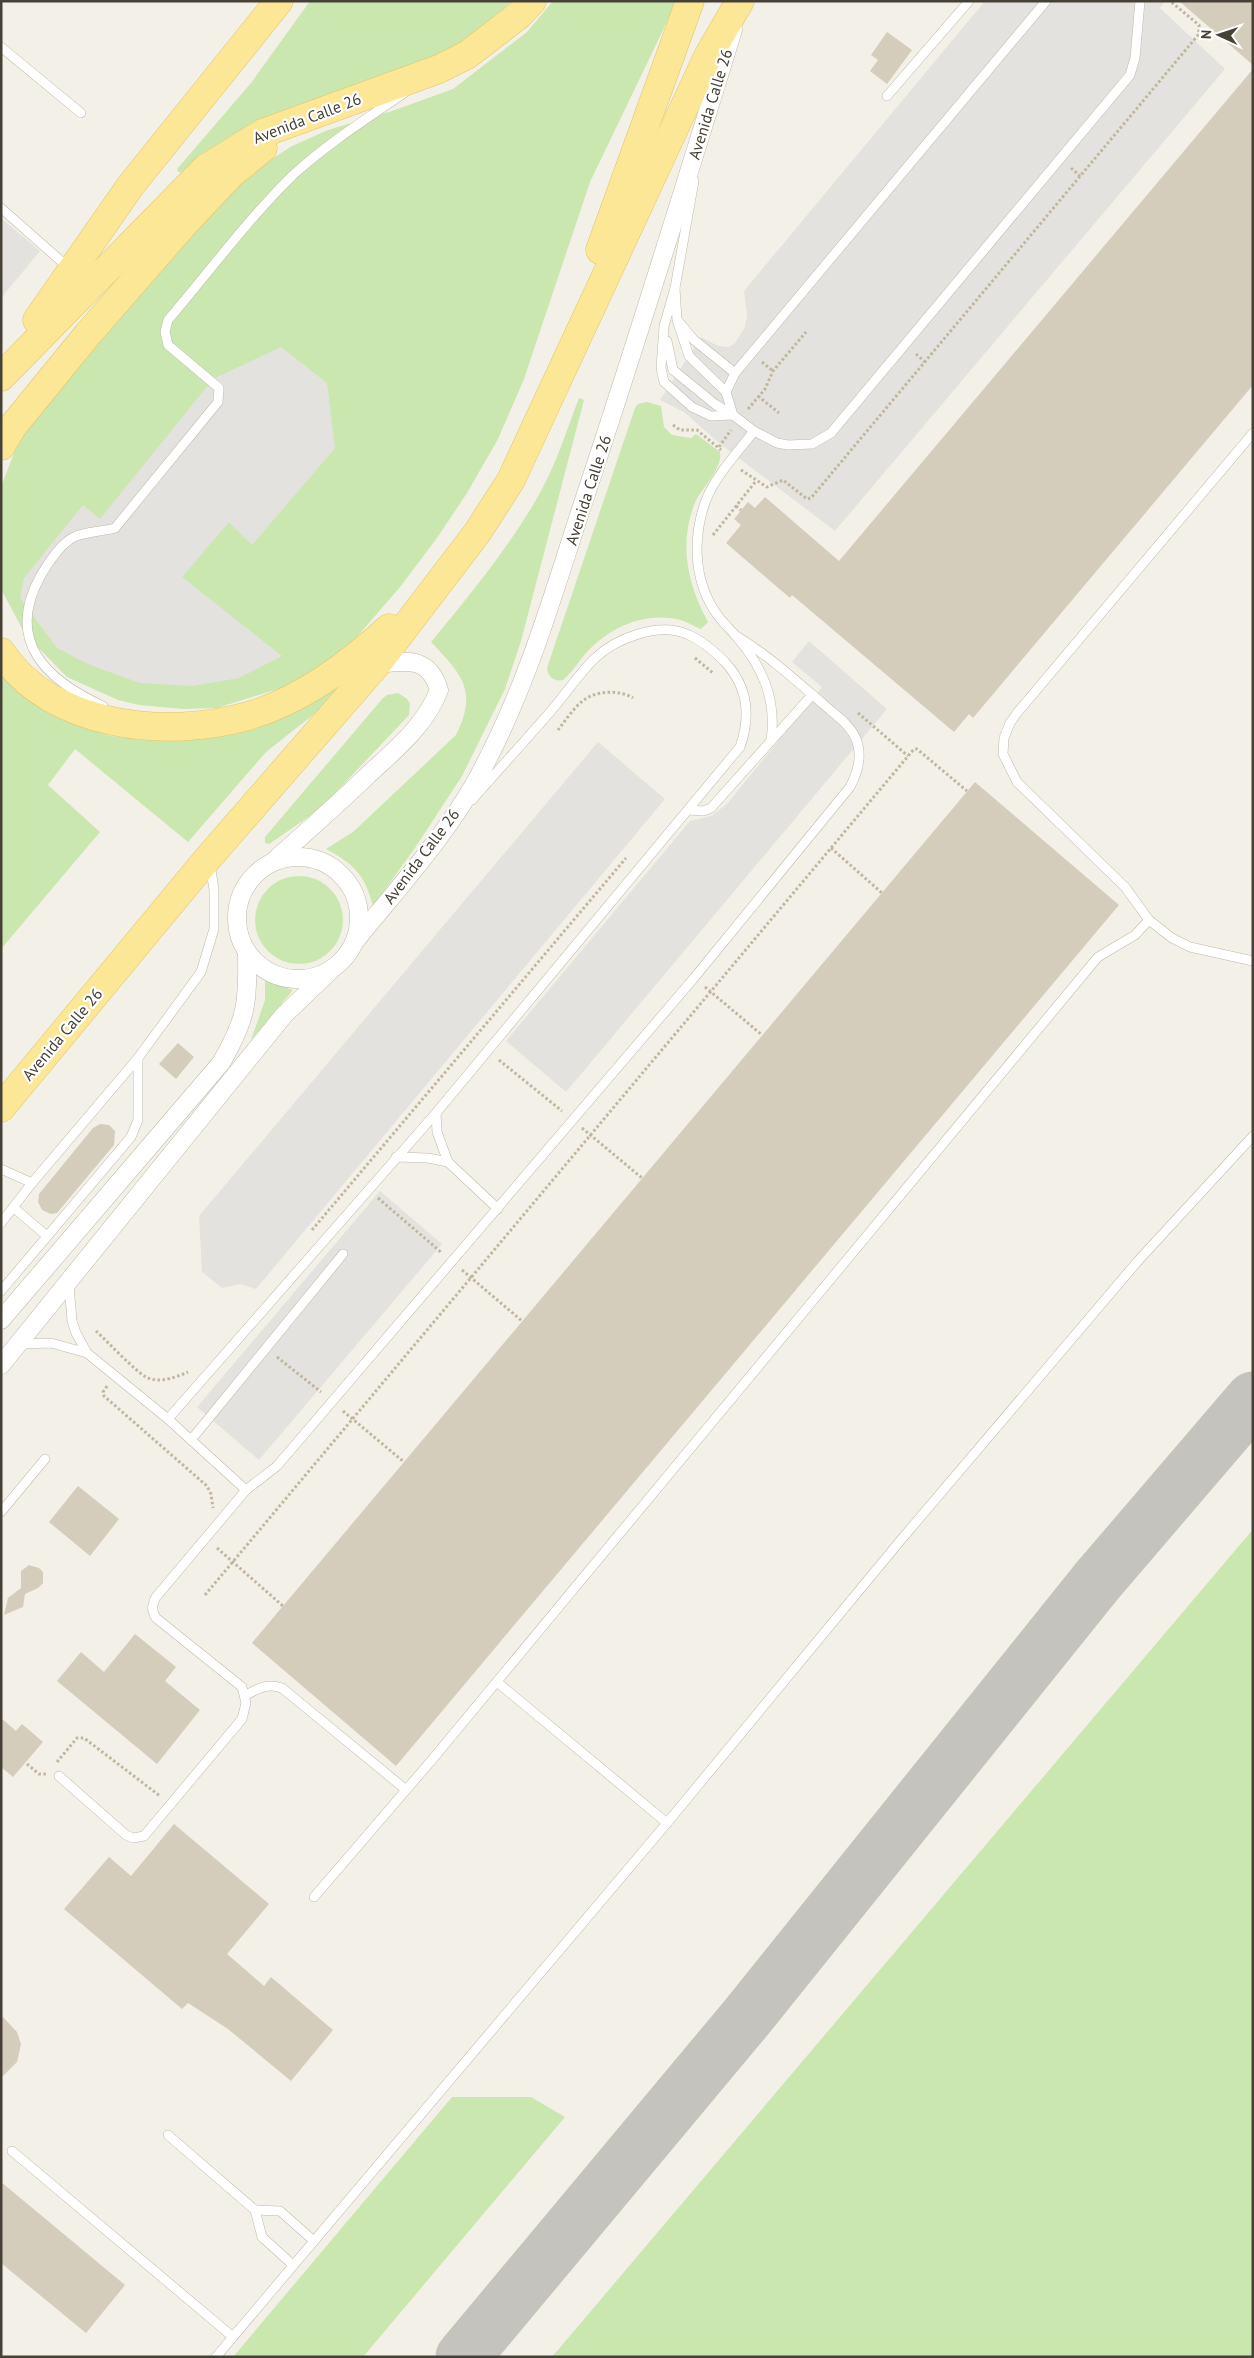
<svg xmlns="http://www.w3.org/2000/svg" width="1254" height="2358" viewBox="0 0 1254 2358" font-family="'PT Sans',sans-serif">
  <rect width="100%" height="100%" fill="#f3f0e7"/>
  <!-- green -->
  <g fill="#cae7b0">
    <path d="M 310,1 L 512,1 L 470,41 L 197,159 L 181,172 L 178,172 L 177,169 L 251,83 Z"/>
    <path d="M 553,1 L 677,1 L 590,182 L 524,379 L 498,439 L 467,493 L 437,538 L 400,587 L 362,631 L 342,653 L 313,674 L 281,688 L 217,708 L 183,709 L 139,705 L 118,700 L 67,677 L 25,634 L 1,589 L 1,487 L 22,432 L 236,182 L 292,146 L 328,130 L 392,111 L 453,89 L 527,32 Z"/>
    <path d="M 579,398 L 584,400 L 521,641 L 505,689 L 462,776 L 415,848 L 373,906 C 365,875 354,864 326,849 L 353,832 L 456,735 C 478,690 462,675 431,642 C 469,596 506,551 536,500 C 555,468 566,432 579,398 Z"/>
    <path d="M 647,402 L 661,406 L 664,427 L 672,435 L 691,438 L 696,434 L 720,452 C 723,469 701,488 695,503 C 678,544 688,585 708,622 L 701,629 C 693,626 684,620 676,619 C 646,613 616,625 594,645 C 582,655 575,670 563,680 C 554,682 548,677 547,668 L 635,408 L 638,404 Z"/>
    <path d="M 372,665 L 351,685 L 266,752 L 188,842 L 75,749 L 48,785 L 100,832 L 1,949 L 1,668 L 87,728 L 111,736 L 142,740 L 182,739 Z"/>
    <path d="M 398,693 L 407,699 L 410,704 L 409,715 L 320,809 L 269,844 L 265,843 L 265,837 L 383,698 L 387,695 Z"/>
    <circle cx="299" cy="920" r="44"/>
    <path d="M 265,981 L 293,990 L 251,1040 L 265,1000 Z"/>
    <path d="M 1253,1530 L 1253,2357 L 552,2357 L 1249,1534 Z"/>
    <path d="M 452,2097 L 531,2097 L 565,2117 L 363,2357 L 233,2357 Z"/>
  </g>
  <!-- parking -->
  <g fill="#e4e2de">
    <path d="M 985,1 L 1165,1 L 1160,8 L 1225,69 L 835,531 L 719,443 L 684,412 L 660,400 L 701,337 L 718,346 L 729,347 L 735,343 L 745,327 L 747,315 L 744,291 Z"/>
    <path d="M 1,218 L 40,251 L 1,298 Z"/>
    <path d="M 281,347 L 327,383 L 335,448 L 252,545 L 229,522 L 182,577 L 282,656 L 239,678 L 192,686 L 140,683 L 90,665 L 57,648 L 20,598 L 24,578 L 83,505 L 100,519 L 213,379 Z"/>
    <path d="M 809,641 L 887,709 L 566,1092 L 506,1041 L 690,821 L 711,816 L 727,804 L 822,687 L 792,662 Z"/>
    <path d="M 598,742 L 665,799 L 256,1289 L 240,1284 L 222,1288 L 202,1272 L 199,1216 Z"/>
    <path d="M 380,1191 L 442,1244 L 259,1460 L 197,1407 Z"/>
  </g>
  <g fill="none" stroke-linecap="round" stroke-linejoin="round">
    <!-- taxiway -->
    <path stroke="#c4c3be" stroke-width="55" d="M 463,2357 L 746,2018 L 1097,1581 L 1253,1399"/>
  </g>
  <!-- building -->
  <g fill="#d4cdbc">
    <path d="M 1179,1 L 1253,1 L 1253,65 Z"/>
    <path d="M 887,32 L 912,50 L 887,84 L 870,71 L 878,60 L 871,55 Z"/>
    <path d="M 1253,69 L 1253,385 L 973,718 L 969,714 L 954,732 L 792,595 L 790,598 L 726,543 L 741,525 L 734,519 L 748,502 L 755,508 L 765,497 L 839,561 Z"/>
    <path d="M 975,782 L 1119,905 L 396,1766 L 252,1643 Z"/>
    <path d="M 178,1043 L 194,1057 L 176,1079 L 159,1064 Z"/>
    <path d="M 100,1124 L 109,1125 L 115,1131 L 114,1145 L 57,1213 L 51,1214 L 42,1210 L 38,1202 L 39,1194 L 93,1128 Z"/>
    <path d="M 78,1486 L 119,1519 L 90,1556 L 49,1522 Z"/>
    <path d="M 29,1565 L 39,1568 L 43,1572 L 43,1583 L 38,1588 L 25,1594 L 23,1607 L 4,1615 L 8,1598 L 21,1588 L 21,1571 Z"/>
    <path d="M 135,1634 L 176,1667 L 165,1681 L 200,1710 L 157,1764 L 57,1681 L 81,1652 L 104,1672 Z"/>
    <path d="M 1,1718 L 16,1731 L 22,1724 L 43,1742 L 13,1777 L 1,1767 Z"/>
    <path d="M 174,1824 L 269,1904 L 227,1954 L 264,1986 L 271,1977 L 333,2030 L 291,2081 L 228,2029 L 188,2003 L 182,2009 L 64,1909 L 109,1857 L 131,1876 Z"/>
    <path d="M 1,2015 L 17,2032 L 21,2044 L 17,2062 L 1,2078 Z"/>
    <path d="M 1,2182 L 125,2285 L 86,2333 L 1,2263 Z"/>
  </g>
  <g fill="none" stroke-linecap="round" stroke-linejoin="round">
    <!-- service casing -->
    <g stroke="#beb9a9" stroke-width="10">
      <g id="service">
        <path d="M 1,47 L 81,113"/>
        <path d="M 887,96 L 969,1"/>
        <path d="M 694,181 L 675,288 L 664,326 L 661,368 L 664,382 L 692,407 L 711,416 L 733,415"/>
        <path d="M 1,208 L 70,269"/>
        <path d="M 675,288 L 677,320 L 689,356 L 726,392 L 733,415 L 754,431 L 777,443 L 788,445 L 812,444 L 831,433 L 1130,75 L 1135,58 L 1140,1"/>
        <path d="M 678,321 L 694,340 L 735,373"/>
        <path d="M 667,341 L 673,370 L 716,405 L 733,415"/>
        <path d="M 726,392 L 735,373 L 1046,1"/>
        <path d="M 754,431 C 738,452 716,475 706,500 C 693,535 693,577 714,610 C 720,620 728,627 736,636 C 762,666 777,699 771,740"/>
        <path d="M 1253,433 L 1017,713 L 1010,723 L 1004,738 L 1003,754 L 1017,782 L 1125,887 L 1149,920 L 1172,938 L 1190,947 L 1253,961"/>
        <path d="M 103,706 C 46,680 5,641 40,577 C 48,563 60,544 74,537 C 87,531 102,532 115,528 L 218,402 L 219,388 L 168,345 L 165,332 L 168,320 C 209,272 248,219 293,175 C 327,144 366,119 404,93"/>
        <path d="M 689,810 L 703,811 L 711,808 L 812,695"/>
        <path d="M 436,1113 L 437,1132 L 448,1162 L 498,1209"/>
        <path d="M 396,1157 L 428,1158 L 448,1162"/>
        <path d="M 1,1169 L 32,1183 L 138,1058 L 201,972 L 214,929 L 214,890 L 210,863"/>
        <path d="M 14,1208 L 47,1236"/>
        <path d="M 1,1223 L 32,1183"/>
        <path d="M 69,1285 L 72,1321 L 76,1333 L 87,1353 L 168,1419 L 246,1490"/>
        <path d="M 1,1291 L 131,1137 L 138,1120 L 138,1058"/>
        <path d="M 21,1344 L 51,1343 L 87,1353"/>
        <path d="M 168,1419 L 436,1113 L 740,747 C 751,716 748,687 725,662 C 715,652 703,641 689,635 C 660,621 616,638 594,659 C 578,675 565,695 550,712 C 525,741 498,770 472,800"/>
        <path d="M 191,1440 L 343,1254"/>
        <path d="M 1,1512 L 45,1459"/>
        <path d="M 497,1682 L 667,1823"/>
        <path d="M 246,1695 C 259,1688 267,1683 282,1688 L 405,1789"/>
        <path d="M 59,1776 L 126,1835 L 133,1838 L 144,1836 L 242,1719 L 246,1703 L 242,1687 L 156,1618 C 151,1610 152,1605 156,1597 L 246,1490 L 277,1466 L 694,978 L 850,787 C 858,772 863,756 856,739 C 850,724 834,714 822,703 C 793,678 769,656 735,635"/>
        <path d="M 314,1897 L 431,1761 L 1098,957 L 1135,935 L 1149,920"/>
        <path d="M 168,2135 L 255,2210 L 262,2237 L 293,2265"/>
        <path d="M 12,2151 L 233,2337"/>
        <path d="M 255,2210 L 280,2211 L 314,2241"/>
        <path d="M 216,2357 L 667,1823 L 900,1541 L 1137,1262 L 1253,1136"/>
      </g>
    </g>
    <!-- minor casing -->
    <g stroke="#beb9a9" stroke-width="19">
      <g id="minor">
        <circle cx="298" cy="918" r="61"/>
        <path d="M 275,860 C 306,832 338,804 368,775 C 395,750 426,725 439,690 C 429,656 407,661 377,664"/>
        <path d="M 356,940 C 399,887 452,829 483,768 C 527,685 553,595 582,506 C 635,348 684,189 733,30"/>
        <path d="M 1,1320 L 221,1063 C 247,1018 248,1003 247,952"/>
        <path d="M 1,1365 L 284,1015 L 329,972"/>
      </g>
    </g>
    <!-- primary casing -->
    <g stroke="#e1c666" stroke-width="29">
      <g id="primary">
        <path d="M 600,250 L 690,1"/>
        <path d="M 37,320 L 131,185 L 279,1"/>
        <path d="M 1,377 L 206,168 L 263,133 L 439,69 L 467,55 L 519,15 L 532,1"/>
        <path d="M 1,446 L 13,426 L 88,334 L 182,226 L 231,174 L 263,148"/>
        <path d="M 1,652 C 52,728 166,739 248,716 C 300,701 350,664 389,628"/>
        <path d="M 1,1108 L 209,857 L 377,664 L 477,533 L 511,480 L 708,56 L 740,1"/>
      </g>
    </g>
    <!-- path -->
    <g stroke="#c0b69b" stroke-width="3" stroke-dasharray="2.5 2.5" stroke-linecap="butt">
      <path d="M 1071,168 L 1080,176"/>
      <path d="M 916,354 L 925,362"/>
      <path d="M 762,362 L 773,371"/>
      <path d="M 758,396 L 779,413"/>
      <path d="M 748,409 L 765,389 L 773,371 L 806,332"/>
      <path d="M 673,425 L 680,430 L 697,430 L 721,450"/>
      <path d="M 719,447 L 731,430"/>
      <path d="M 741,470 L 767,487 L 783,480 L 807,499 L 811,498 L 1199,34 L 1199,25 L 1170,1"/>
      <path d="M 736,506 L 741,510"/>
      <path d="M 713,535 L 756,481"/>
      <path d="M 695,658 L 713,673"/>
      <path d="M 858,713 L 908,756"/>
      <path d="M 558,730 C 566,720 574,707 584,700 C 597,690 620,690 633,698"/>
      <path d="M 831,848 L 882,893"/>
      <path d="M 705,987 L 762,1035"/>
      <path d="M 499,1060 L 562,1111"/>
      <path d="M 582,1128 L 642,1178"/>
      <path d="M 378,1198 L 442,1253"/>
      <path d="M 312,1230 L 626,858"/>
      <path d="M 462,1270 L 522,1321"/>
      <path d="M 96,1331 C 108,1342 135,1371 146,1377 C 159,1384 176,1377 188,1372"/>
      <path d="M 277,1357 L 321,1392"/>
      <path d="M 107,1386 L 103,1392 L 104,1396 L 207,1486 L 211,1494 L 213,1508"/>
      <path d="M 343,1411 L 404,1462"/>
      <path d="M 217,1548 L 283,1606"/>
      <path d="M 205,1595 L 914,749 L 917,749 L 967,791"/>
      <path d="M 57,1762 L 77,1738 L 84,1738 L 160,1796"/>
      <path d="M 27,1764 L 39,1774 L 46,1774"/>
    </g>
    <!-- service -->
    <use href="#service" stroke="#fff" stroke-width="9"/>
    <!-- minor -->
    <use href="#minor" stroke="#fff" stroke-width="18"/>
    <!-- primary -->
    <use href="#primary" stroke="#fce796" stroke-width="28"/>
  </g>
  <g text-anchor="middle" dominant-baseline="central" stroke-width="4.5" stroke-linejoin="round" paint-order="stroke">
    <!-- street labels -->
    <g font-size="16" fill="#464136" stroke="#fff">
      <text transform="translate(710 104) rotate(-73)">Avenida Calle 26</text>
      <text transform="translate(307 118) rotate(-21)">Avenida Calle 26</text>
      <text transform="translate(588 490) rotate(-72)">Avenida Calle 26</text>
      <text transform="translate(421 856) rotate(-53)">Avenida Calle 26</text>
      <text transform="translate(62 1034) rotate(-50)">Avenida Calle 26</text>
    </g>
  </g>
  <!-- border -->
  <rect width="1254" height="2358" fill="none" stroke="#464136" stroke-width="5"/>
  <!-- north arrow -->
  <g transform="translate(1219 35) rotate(273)" stroke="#ffffff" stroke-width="4" paint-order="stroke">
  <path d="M0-4L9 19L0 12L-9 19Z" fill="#464136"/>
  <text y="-8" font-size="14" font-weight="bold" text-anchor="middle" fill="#464136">N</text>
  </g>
</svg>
